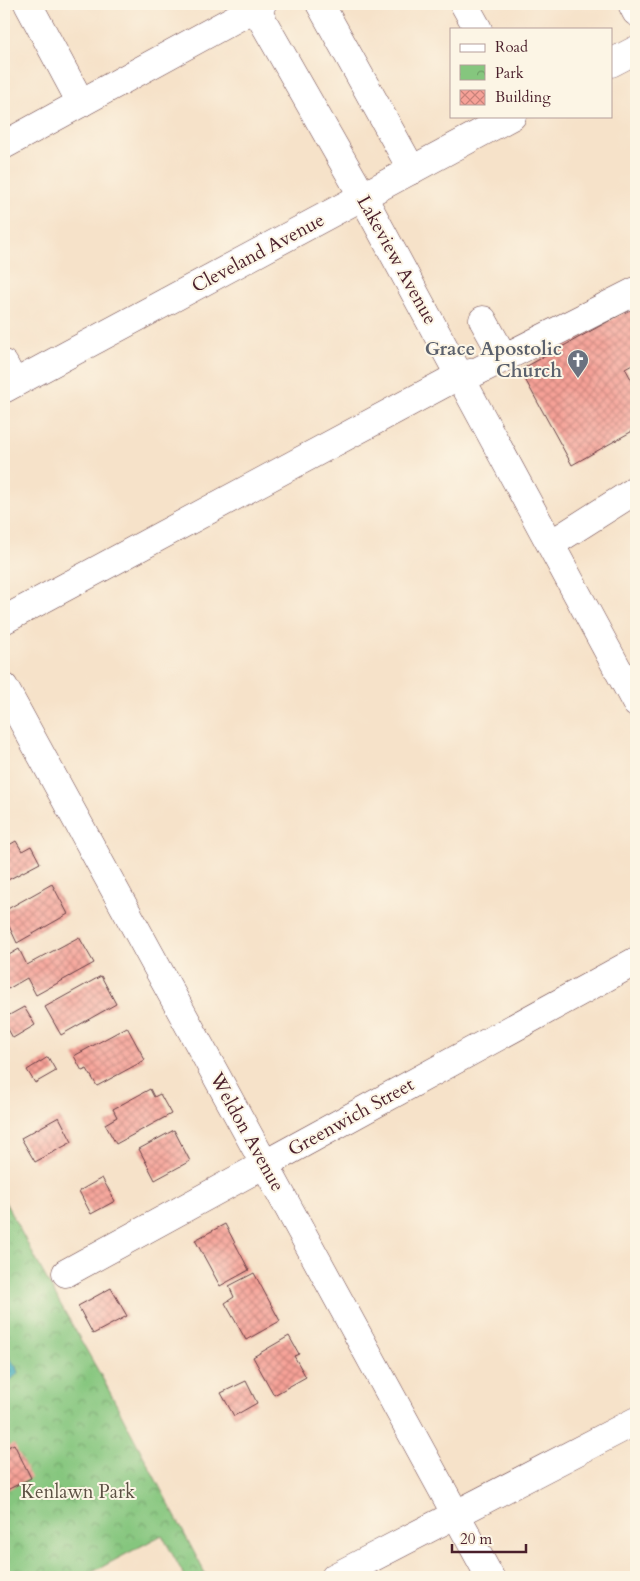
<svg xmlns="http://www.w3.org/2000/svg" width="640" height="1581" viewBox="0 0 640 1581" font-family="Cardo,serif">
  <defs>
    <pattern id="park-crowns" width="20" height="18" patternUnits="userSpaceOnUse" patternTransform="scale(1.25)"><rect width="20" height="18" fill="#85c67e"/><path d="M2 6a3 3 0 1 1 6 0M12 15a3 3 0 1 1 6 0" fill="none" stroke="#6fa067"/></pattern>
    <pattern id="water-ripples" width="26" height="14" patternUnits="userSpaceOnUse" patternTransform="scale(1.25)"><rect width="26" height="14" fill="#3fadbd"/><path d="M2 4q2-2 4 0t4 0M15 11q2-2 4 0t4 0" fill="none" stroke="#378c9a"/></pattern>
    <pattern id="building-cross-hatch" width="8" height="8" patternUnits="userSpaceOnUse" patternTransform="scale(1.25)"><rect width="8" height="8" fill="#f6a197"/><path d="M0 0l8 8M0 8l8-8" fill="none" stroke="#c9837b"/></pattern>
  </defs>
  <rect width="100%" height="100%" fill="#fcf5e5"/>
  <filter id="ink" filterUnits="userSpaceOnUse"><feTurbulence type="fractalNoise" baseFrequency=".02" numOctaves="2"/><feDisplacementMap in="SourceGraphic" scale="10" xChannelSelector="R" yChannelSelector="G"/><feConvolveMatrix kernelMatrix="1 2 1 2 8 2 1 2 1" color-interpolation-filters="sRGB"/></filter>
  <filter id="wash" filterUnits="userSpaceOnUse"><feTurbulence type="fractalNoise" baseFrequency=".0096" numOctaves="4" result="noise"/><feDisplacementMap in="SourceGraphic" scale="20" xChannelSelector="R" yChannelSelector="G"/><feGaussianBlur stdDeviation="1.12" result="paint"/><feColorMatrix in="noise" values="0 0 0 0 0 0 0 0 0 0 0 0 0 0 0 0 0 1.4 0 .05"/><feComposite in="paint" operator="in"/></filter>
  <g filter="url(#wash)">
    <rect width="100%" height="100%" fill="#f6e2c9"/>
    <!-- park -->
    <path fill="url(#park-crowns)" stroke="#687254" d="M 4,1200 L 53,1291 L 104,1381 L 207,1577 L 185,1577 L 162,1535 L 83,1577 L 4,1577 Z"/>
    <!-- water -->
    <path fill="url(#water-ripples)" stroke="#446674" d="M 4,1353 L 16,1366 L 18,1373 L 4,1387 Z"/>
    <g id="blocks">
      <!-- building -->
      <g fill="url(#building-cross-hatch)">
        <path d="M 636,306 L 636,362 L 625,368 L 636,388 L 636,429 L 572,465 L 520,370 Z"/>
        <path d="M 16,841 L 22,851 L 31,846 L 40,863 L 4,882 L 4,848 Z"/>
        <path d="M 52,884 L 68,914 L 17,943 L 9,926 L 4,929 L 4,911 Z"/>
        <path d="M 79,937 L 94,963 L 36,995 L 27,978 L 8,989 L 4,981 L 4,958 L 19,949 L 27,965 Z"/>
        <path d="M 101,976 L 116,1004 L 61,1035 L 45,1007 Z"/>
        <path d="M 24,1007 L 35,1025 L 13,1038 L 4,1022 L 4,1018 Z"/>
        <path d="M 127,1027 L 145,1060 L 97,1086 L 87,1069 L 82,1071 L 74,1056 Z"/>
        <path d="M 48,1057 L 56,1071 L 35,1083 L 27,1070 Z"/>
        <path d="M 150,1089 L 154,1097 L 160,1094 L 171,1114 L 116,1144 L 105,1124 L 117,1117 L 113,1109 Z"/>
        <path d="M 59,1117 L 72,1142 L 35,1162 L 21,1138 Z"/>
        <path d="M 174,1130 L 190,1161 L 155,1180 L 139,1149 Z"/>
        <path d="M 102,1178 L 115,1201 L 91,1214 L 79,1191 Z"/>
        <path d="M 225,1224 L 249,1270 L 220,1286 L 195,1240 Z"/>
        <path d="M 254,1273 L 280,1321 L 246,1340 L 225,1303 L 234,1297 L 229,1286 Z"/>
        <path d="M 111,1288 L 127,1316 L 93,1334 L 78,1306 Z"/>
        <path d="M 289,1336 L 299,1354 L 294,1356 L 306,1377 L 274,1395 L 253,1357 Z"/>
        <path d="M 246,1381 L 257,1403 L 234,1416 L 221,1393 Z"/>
        <path d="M 14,1444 L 31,1478 L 7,1490 L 4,1485 L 4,1449 Z"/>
      </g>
    </g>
  </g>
  <g filter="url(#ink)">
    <use href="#blocks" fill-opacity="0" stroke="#643c43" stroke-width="1"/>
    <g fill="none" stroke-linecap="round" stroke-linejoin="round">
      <!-- minor casing -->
      <g stroke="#643c43" stroke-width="29">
        <g id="minor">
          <path d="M 28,4 L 81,103"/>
          <path d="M 253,4 L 363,197 L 636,703"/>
          <path d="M 320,4 L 412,170"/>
          <path d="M 464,4 L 478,29"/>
          <path d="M 632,4 L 636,12"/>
          <path d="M 4,145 L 262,4"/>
          <path d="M 483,320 L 504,358"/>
          <path d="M 4,364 L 14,383"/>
          <path d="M 551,544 L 636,490"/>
          <path d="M 4,620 L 460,375 L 476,372 L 636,291"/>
          <path d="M 4,687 L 490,1577"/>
          <path d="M 66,1273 L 636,961"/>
          <path d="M 335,1577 L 636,1421"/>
        </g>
      </g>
      <!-- major casing -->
      <g stroke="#643c43" stroke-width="29">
        <g id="major">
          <path d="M 611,63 L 636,50"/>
          <path d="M 4,389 L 512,116"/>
        </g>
      </g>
      <!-- minor -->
      <use href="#minor" stroke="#fff" stroke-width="28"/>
      <!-- major -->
      <use href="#major" stroke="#fff" stroke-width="28"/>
    </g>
  </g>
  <!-- icons -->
  <defs>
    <g id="church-pin" transform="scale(1.125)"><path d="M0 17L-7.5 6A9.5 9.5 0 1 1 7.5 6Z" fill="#6b7280" stroke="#fcf5e5"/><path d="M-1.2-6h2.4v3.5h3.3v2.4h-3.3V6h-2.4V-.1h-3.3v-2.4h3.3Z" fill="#fff"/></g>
  </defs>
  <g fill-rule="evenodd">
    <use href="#church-pin" x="578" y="360"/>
  </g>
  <g text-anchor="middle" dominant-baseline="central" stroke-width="4" stroke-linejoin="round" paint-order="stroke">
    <!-- street labels -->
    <g font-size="19" fill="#4a1f2b" stroke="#fcf5e5">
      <text transform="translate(258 253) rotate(-28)">Cleveland Avenue</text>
      <text transform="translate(397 260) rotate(61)">Lakeview Avenue</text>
      <text transform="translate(351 1117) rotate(-29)">Greenwich Street</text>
      <text transform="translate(247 1132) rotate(61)">Weldon Avenue</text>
    </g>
    <!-- worship labels -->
    <g font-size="19" font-weight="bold" fill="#5b616d" stroke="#fcf5e5" text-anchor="end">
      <text x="562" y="349">Grace Apostolic<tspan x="562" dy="22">Church</tspan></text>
    </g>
    <!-- park labels -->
    <g font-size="19" fill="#5c5144" stroke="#fcf5e5">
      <text x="78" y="1492">Kenlawn Park</text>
    </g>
  </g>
  <!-- margin -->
  <rect width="640" height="1581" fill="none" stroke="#fcf5e5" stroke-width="20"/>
  <!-- legend -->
  <rect x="450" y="28" width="162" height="90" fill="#fcf5e5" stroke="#b59f9b"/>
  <rect x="460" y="44" width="25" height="8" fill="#ffffff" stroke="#b59f9b"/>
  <text x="495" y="52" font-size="15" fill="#4a1f2b">Road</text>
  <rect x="460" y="65" width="25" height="15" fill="url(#park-crowns)" stroke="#b59f9b"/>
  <text x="495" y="78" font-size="15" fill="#4a1f2b">Park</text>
  <rect x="460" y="90" width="25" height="15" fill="url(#building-cross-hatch)" stroke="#b59f9b"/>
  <text x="495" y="102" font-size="15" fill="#4a1f2b">Building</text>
  <!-- scale -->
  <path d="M452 1544v8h74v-8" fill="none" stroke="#4a1f2b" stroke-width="2.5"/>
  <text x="460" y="1544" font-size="15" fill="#4a1f2b" stroke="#fcf5e5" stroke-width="4" paint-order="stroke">20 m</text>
</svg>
